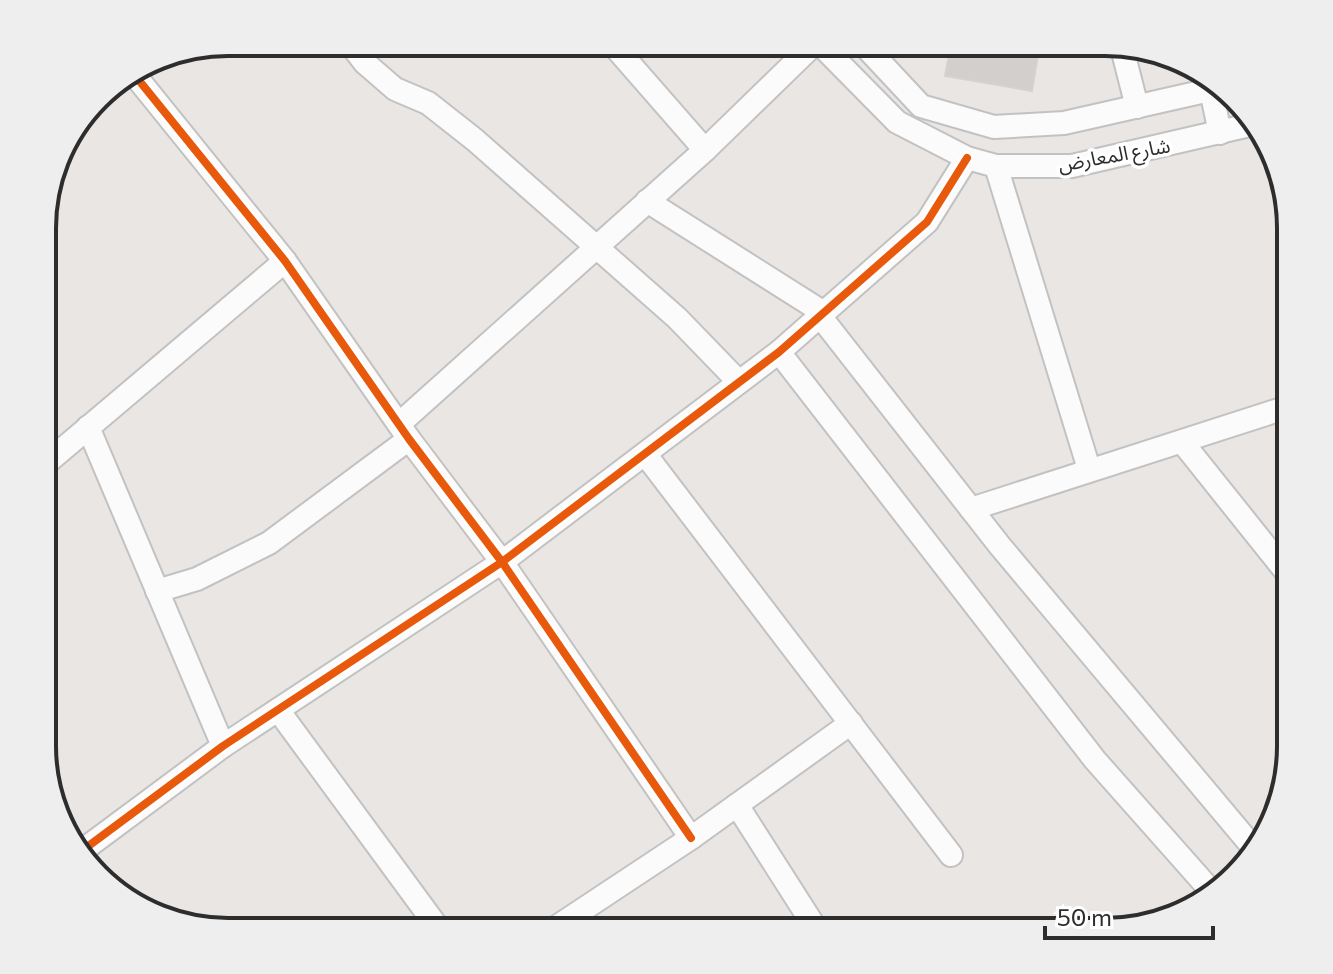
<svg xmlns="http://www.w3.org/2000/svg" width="1333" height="974" viewBox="0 0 1333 974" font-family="Commissioner,'Noto Sans Arabic',sans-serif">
  <rect width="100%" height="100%" fill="#eae6e4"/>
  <!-- building -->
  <path fill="#d2cfcd" stroke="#d5d2d0" stroke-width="2" d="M 1040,43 L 1032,91 L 945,76 L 951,44 Z"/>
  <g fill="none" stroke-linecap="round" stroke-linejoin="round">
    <!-- minor casing -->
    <g stroke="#c2c2c2" stroke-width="26">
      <g id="minor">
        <path d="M 1121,44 L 1137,107"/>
        <path d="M 821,45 L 897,122 L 967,158 L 996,166 L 1072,166 L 1254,124"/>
        <path d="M 864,45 L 921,106 L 994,127 L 1064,123 L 1223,87"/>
        <path d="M 615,47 L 705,150"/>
        <path d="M 355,50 L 365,63 L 395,89 L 428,103 L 475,140 L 677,318 L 738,381"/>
        <path d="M 133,73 L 285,261 L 409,439 L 502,562 L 691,838"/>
        <path d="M 1211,90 L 1220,133"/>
        <path d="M 1262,134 L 1275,159"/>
        <path d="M 996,166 L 1089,469"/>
        <path d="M 647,201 L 824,313"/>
        <path d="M 820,316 L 1000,546 L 1256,851"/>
        <path d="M 779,352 L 1095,760 L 1212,892"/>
        <path d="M 399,424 L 705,150 L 813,45"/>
        <path d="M 88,427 L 223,746"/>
        <path d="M 1183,443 L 1291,578"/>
        <path d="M 645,454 L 951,855"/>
        <path d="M 44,465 L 285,261"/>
        <path d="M 971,509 L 1291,406"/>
        <path d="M 157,591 L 197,579 L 269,543 L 409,439"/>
        <path d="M 278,710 L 441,932"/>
        <path d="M 737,805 L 818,932"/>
        <path d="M 79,853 L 223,746 L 502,562 L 779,352 L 927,222 L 967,158"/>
        <path d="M 549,932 L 691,838 L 851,723"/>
      </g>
    </g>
    <!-- minor -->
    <use href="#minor" stroke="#fcfbfb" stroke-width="22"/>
    <!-- cycleway casing -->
    <g stroke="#fff" stroke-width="13">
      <g id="cycleway">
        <path d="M 133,73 L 285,261 L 409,439 L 502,562 L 691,838"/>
        <path d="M 79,853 L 223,746 L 502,562 L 779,352 L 927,222 L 967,158"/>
      </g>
    </g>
    <!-- cycleway -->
    <use href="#cycleway" stroke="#e8590c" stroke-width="8"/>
  </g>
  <g text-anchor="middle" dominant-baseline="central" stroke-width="7" stroke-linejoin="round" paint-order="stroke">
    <!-- street labels -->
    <g font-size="20" fill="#2d2d2d" stroke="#fff">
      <text transform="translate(1114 154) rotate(-10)">شارع المعارض</text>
    </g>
  </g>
  <!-- crop -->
  <path d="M0 0H1333V974H0ZM228 56H1105A172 172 0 0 1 1277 228V746A172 172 0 0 1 1105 918H228A172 172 0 0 1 56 746V228A172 172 0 0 1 228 56Z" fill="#eee" fill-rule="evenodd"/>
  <path fill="none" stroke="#2d2d2d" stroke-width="4" d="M228 56H1105A172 172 0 0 1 1277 228V746A172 172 0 0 1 1105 918H228A172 172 0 0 1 56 746V228A172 172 0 0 1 228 56Z"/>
  <!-- scale -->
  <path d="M1045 926v12h168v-12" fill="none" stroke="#2d2d2d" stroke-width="4"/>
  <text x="1057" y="926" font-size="24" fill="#2d2d2d" stroke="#ffffff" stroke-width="6" paint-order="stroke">50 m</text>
</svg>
